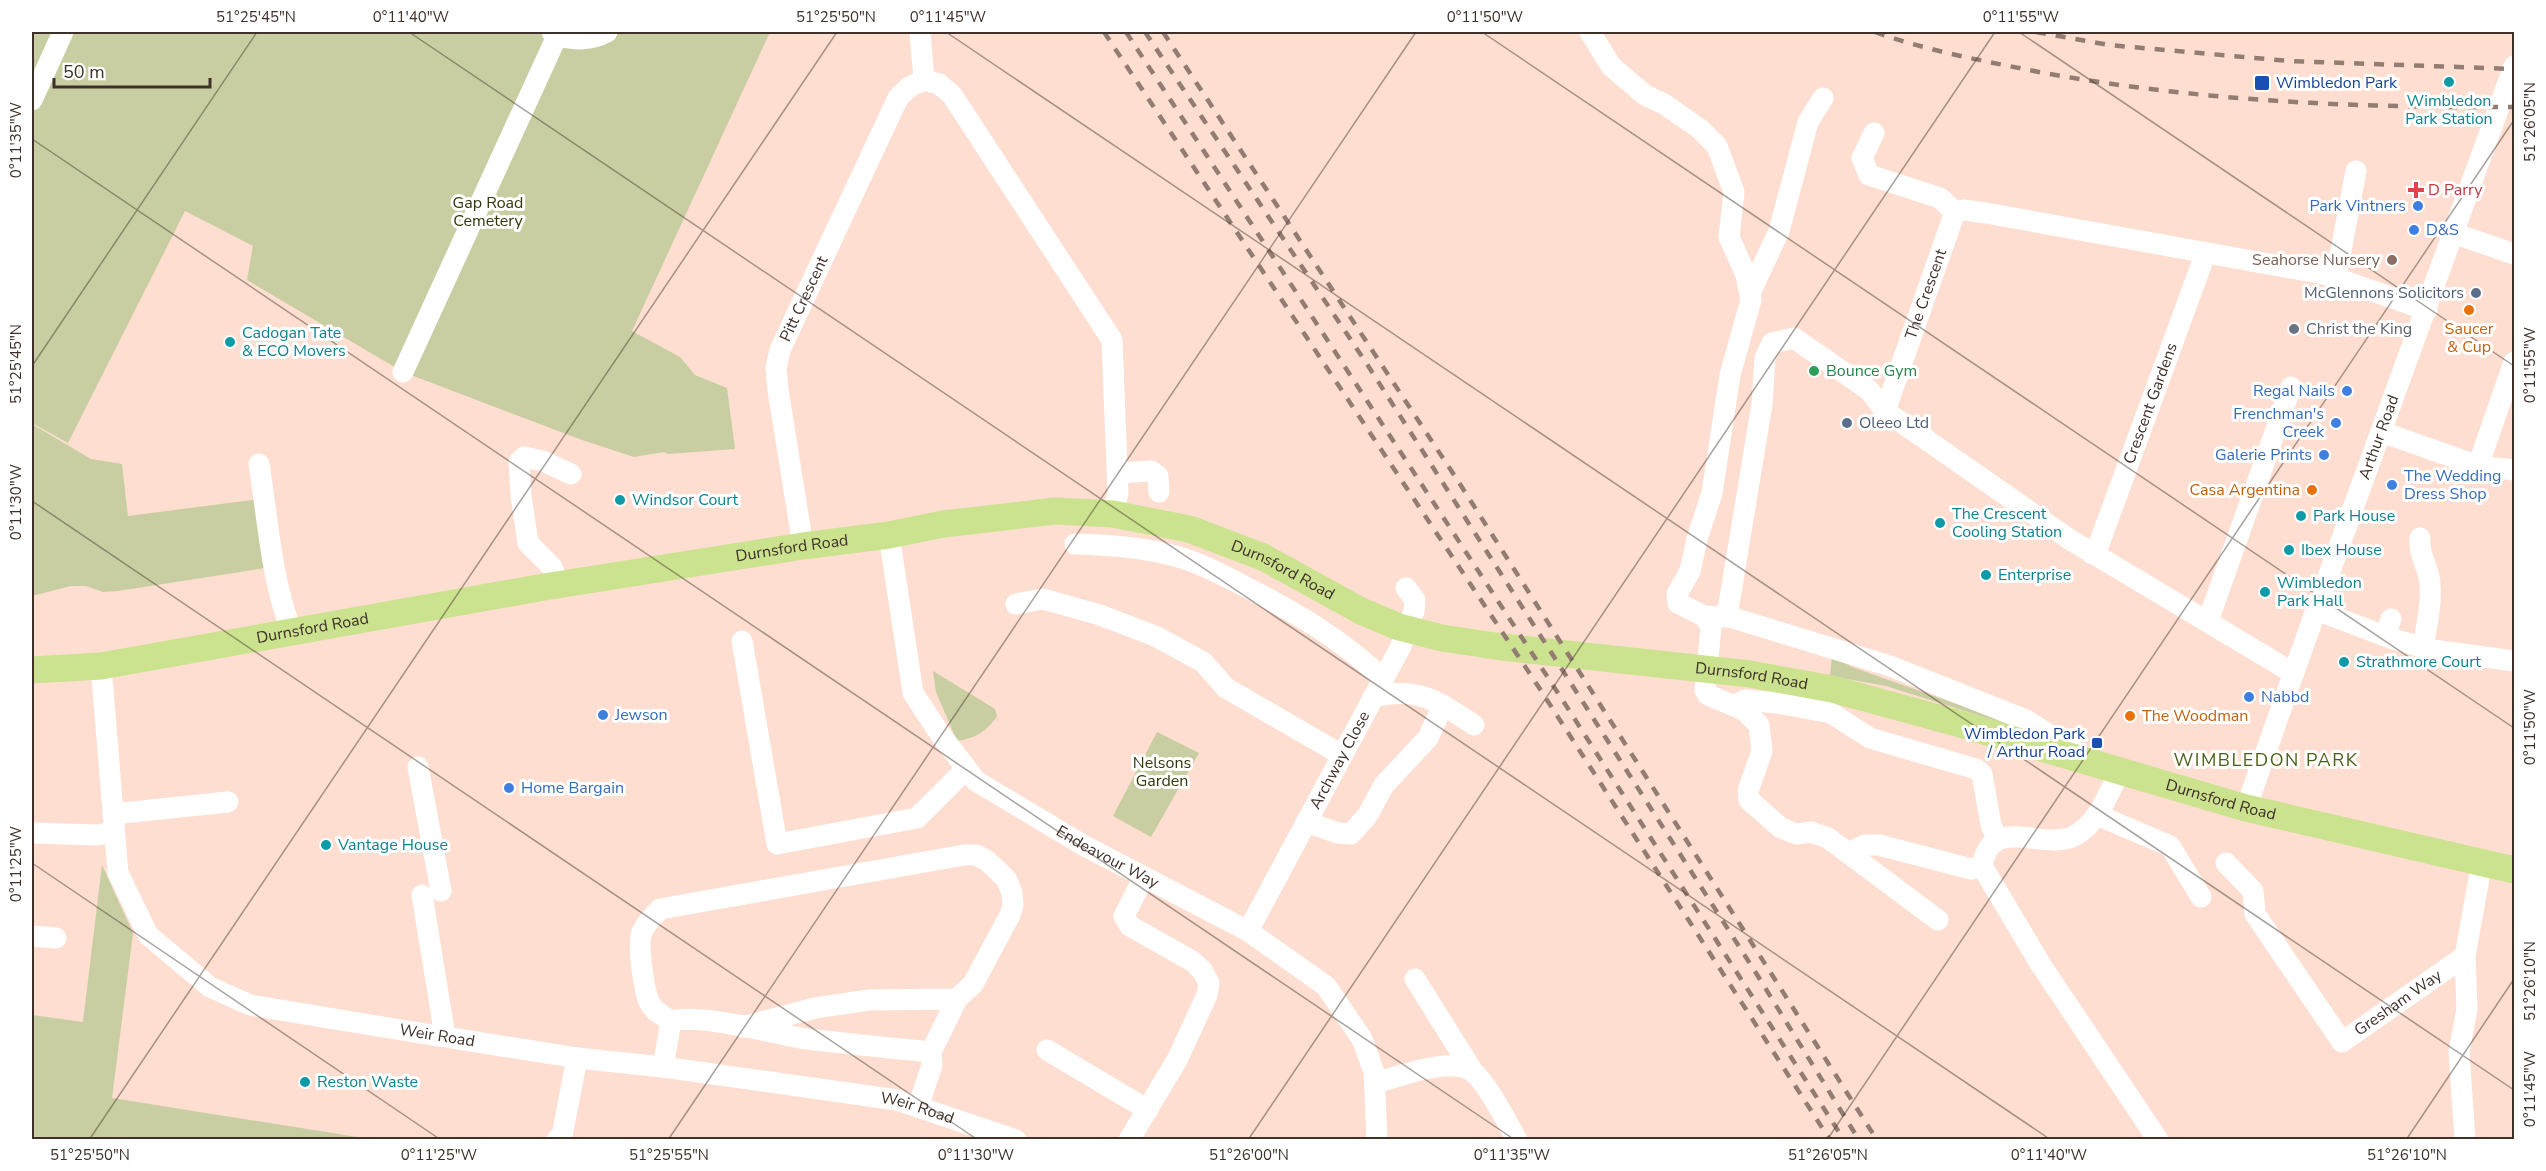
<svg xmlns="http://www.w3.org/2000/svg" width="2546" height="1171" viewBox="0 0 2546 1171" font-family="'Nunito Sans',sans-serif">
  <rect width="100%" height="100%" fill="#fdded0"/>
  <!-- green -->
  <g fill="#c8cea1">
    <path d="M 32,32 L 770,32 L 632,331 L 680,357 L 695,375 L 727,388 L 735,449 L 668,454 L 664,452 L 634,457 L 582,440 L 403,372 L 247,280 L 253,246 L 185,211 L 68,443 L 32,423 Z"/>
    <path d="M 32,424 L 91,459 L 122,464 L 128,516 L 259,499 L 265,568 L 118,591 L 103,592 L 86,586 L 71,586 L 32,596 Z"/>
    <path d="M 1832,656 L 1852,667 L 2010,723 L 2009,725 L 1886,686 L 1830,676 Z"/>
    <path d="M 933,671 L 995,709 L 997,716 C 986,732 976,738 957,741 L 936,692 Z"/>
    <path d="M 1157,732 L 1199,753 L 1151,837 L 1113,816 Z"/>
    <path d="M 102,865 L 133,933 L 112,1098 L 370,1139 L 32,1139 L 32,1015 L 83,1022 Z"/>
  </g>
  <g fill="none" stroke-linecap="round" stroke-linejoin="round">
    <!-- minor -->
    <g stroke="#fff" stroke-width="21">
      <path d="M 920,32 L 924,80"/>
      <path d="M 1590,32 L 1611,66 L 1645,95 L 1664,104 L 1700,129 L 1717,146 L 1734,192 L 1729,237 L 1746,275 L 1751,300 L 1730,375 L 1712,493 L 1697,539 L 1690,571 L 1677,594 L 1678,603 L 1704,616 L 1730,617 L 1890,666 L 2026,720 L 2078,753"/>
      <path d="M 557,36 C 576,40 590,41 607,32"/>
      <path d="M 32,100 L 63,32"/>
      <path d="M 1874,133 L 1862,158 L 1869,175 L 1940,198 L 1955,212"/>
      <path d="M 2453,233 L 2514,254"/>
      <path d="M 2336,277 L 2356,171"/>
      <path d="M 1750,293 L 1779,231 L 1808,122 L 1823,98"/>
      <path d="M 403,372 L 557,36 L 552,32"/>
      <path d="M 2382,432 L 2478,466 L 2514,470"/>
      <path d="M 259,464 C 268,520 271,579 292,633"/>
      <path d="M 2478,466 L 2514,362"/>
      <path d="M 1118,473 L 1151,471 L 1158,476 L 1159,492"/>
      <path id="s1" d="M 889,535 L 913,693 L 940,734 L 976,781 L 1083,845 L 1248,931 L 1326,986 L 1362,1039 L 1374,1072 L 1377,1140"/>
      <path d="M 2420,538 C 2418,556 2429,566 2430,584 C 2432,604 2426,628 2423,647"/>
      <path d="M 1075,544 C 1109,545 1141,547 1175,556 C 1198,562 1221,574 1242,585 C 1293,611 1342,639 1383,679"/>
      <path id="s2" d="M 803,546 L 778,390 L 776,368 L 780,350 L 898,98 L 909,87 L 924,80 L 939,84 L 952,95 L 1112,340 L 1118,493 L 1113,514"/>
      <path id="s3" d="M 2092,554 L 2099,544 L 2202,263 L 2204,252"/>
      <path d="M 559,585 L 552,567 L 528,543 L 521,496 L 519,462 L 524,457 L 543,461 L 571,474"/>
      <path d="M 1016,604 L 1043,599 L 1100,615 L 1155,636 L 1203,662 L 1226,688 L 1342,755"/>
      <path d="M 2316,610 L 2393,639 L 2433,650 L 2514,661"/>
      <path d="M 1704,616 L 1711,627 L 1705,690 L 1708,695 L 1744,710 L 1759,725 L 1762,751 L 1748,791 L 1749,800 L 1781,828 L 1796,834 L 1811,832 L 1828,838 L 1938,920"/>
      <path d="M 1730,617 L 1728,610 L 1762,404 L 1765,358 L 1772,343 L 1794,338 L 1869,390 L 1885,411"/>
      <path d="M 2208,621 L 2291,387"/>
      <path d="M 2385,636 L 2391,619"/>
      <path d="M 742,641 L 777,844 L 917,818 L 966,769"/>
      <path id="s4" d="M 101,666 L 118,873 L 148,935 L 210,987 L 250,1005 L 383,1027 L 577,1058 L 663,1067 L 897,1100 L 1016,1140"/>
      <path id="s5" d="M 2293,673 L 2069,539 L 1885,411 L 1955,212 L 1964,210 L 1986,213 L 2324,274 L 2427,310"/>
      <path d="M 1373,697 C 1417,686 1438,701 1474,725"/>
      <path d="M 1734,706 L 1745,700 L 1777,703 L 1831,713 L 1870,738 L 1976,769 L 1982,774 L 1991,825 L 1998,840"/>
      <path d="M 418,767 L 441,891"/>
      <path d="M 2120,770 C 2109,792 2099,822 2076,835 C 2044,853 1992,812 1982,866 L 2041,965 L 2158,1140"/>
      <path id="s6" d="M 2246,808 L 2316,610 L 2514,66"/>
      <path d="M 113,814 L 228,802"/>
      <path d="M 2097,815 L 2170,846 L 2201,897"/>
      <path d="M 1306,822 L 1338,833 L 1351,834 L 1367,816 L 1384,785 L 1428,738 L 1443,705"/>
      <path d="M 32,833 L 97,835 L 114,832"/>
      <path d="M 1849,853 L 1865,845 L 1879,845 L 1971,869 L 1982,866"/>
      <path id="s7" d="M 2226,863 L 2253,891 L 2255,914 L 2342,1042 L 2465,956"/>
      <path d="M 422,895 L 445,1036"/>
      <path id="s8" d="M 1248,931 L 1400,648 L 1414,611 L 1415,600 L 1406,588"/>
      <path d="M 32,936 L 56,938"/>
      <path d="M 1415,979 L 1472,1070"/>
      <path d="M 671,1021 C 663,1016 653,1011 649,1002 C 644,989 637,945 642,932 C 646,923 653,916 660,909 L 964,855 L 976,855 L 986,860 L 995,868 L 1007,880 L 1012,893 L 1013,905 L 1010,915 L 973,984 L 957,999 L 869,1000 L 815,1008 L 742,1027"/>
      <path d="M 1047,1050 L 1148,1110"/>
      <path d="M 931,1052 L 957,999"/>
      <path d="M 663,1067 L 671,1021 C 702,1013 773,1034 807,1039 C 848,1044 890,1048 931,1052 L 932,1065 L 918,1107"/>
      <path d="M 1375,1083 C 1398,1077 1448,1057 1470,1070 C 1485,1078 1508,1124 1517,1140"/>
      <path d="M 557,1140 L 562,1136 L 577,1058"/>
      <path d="M 1129,1140 L 1177,1060 L 1207,995 L 1209,983 L 1202,970 L 1192,961 L 1130,926 L 1124,916 L 1144,877"/>
      <path d="M 2465,1140 L 2459,1052 L 2467,1009 L 2465,956 L 2482,862"/>
    </g>
    <!-- major -->
    <path stroke="#cbe28e" stroke-width="27" id="s9" d="M 32,670 L 101,666 L 544,587 L 803,546 L 889,535 L 943,524 L 1055,511 L 1113,514 L 1189,529 L 1263,557 L 1361,611 L 1399,627 L 1442,638 L 1502,647 L 1750,674 L 1832,689 L 1953,722 L 2246,808 L 2514,870"/>
    <!-- rail -->
    <g stroke="#937d73" stroke-width="4.5" stroke-dasharray="10 10" stroke-linecap="butt">
      <path d="M 1104,32 L 1538,686 L 1830,1140"/>
      <path d="M 1126,32 L 1558,693 L 1844,1140"/>
      <path d="M 1145,32 L 1365,361 L 1756,973 L 1859,1140"/>
      <path d="M 1163,32 L 1458,481 L 1877,1140"/>
      <path d="M 1875,32 C 1928,51 1984,61 2039,72 C 2196,101 2355,108 2514,107"/>
      <path d="M 2036,32 L 2109,45 L 2289,61 L 2514,69"/>
    </g>
  </g>
  <!-- ticks -->
  <path fill="none" stroke="#3f3029" stroke-width="1.5" stroke-opacity="0.45" d="M 409,32 L 2051,1140M 946,32 L 2514,1090M 1482,32 L 2514,728M 2019,32 L 2514,366M 32,139 L 1515,1140M 32,366 L 257,32M 32,501 L 978,1140M 32,863 L 441,1140M 89,1140 L 837,32M 668,1140 L 1416,32M 1248,1140 L 1995,32M 1827,1140 L 2514,120M 2406,1140 L 2514,979"/>
  <!-- markers -->
  <g fill="#0f9aa8" stroke="#fff" stroke-width="2">
    <circle cx="2449" cy="82" r="6"/>
    <circle cx="230" cy="342" r="6"/>
    <circle cx="620" cy="500" r="6"/>
    <circle cx="2301" cy="516" r="6"/>
    <circle cx="1940" cy="523" r="6"/>
    <circle cx="2289" cy="550" r="6"/>
    <circle cx="1986" cy="575" r="6"/>
    <circle cx="2265" cy="592" r="6"/>
    <circle cx="2344" cy="662" r="6"/>
    <circle cx="326" cy="845" r="6"/>
    <circle cx="305" cy="1082" r="6"/>
  </g>
  <g fill="#1a4fb4" stroke="#fff" stroke-width="2">
    <rect x="2254" y="75" width="16" height="16" rx="3"/>
    <rect x="2091" y="737" width="12" height="12" rx="3"/>
  </g>
  <path fill="#e0444e" stroke="#fff" stroke-width="2" d="M2413 181h6v6h6v6h-6v6h-6v-6h-6v-6h6z"/>
  <g fill="#3f7fe0" stroke="#fff" stroke-width="2">
    <circle cx="2418" cy="206" r="6"/>
    <circle cx="2414" cy="230" r="6"/>
    <circle cx="2347" cy="391" r="6"/>
    <circle cx="2336" cy="423" r="6"/>
    <circle cx="2324" cy="455" r="6"/>
    <circle cx="2392" cy="485" r="6"/>
    <circle cx="2249" cy="697" r="6"/>
    <circle cx="603" cy="715" r="6"/>
    <circle cx="509" cy="788" r="6"/>
  </g>
  <circle fill="#8d6e63" stroke="#fff" stroke-width="2" cx="2392" cy="260" r="6"/>
  <g fill="#5c6f8a" stroke="#fff" stroke-width="2">
    <circle cx="2476" cy="293" r="6"/>
    <circle cx="1847" cy="423" r="6"/>
  </g>
  <g fill="#e8710a" stroke="#fff" stroke-width="2">
    <circle cx="2469" cy="310" r="6"/>
    <circle cx="2312" cy="490" r="6"/>
    <circle cx="2130" cy="716" r="6"/>
  </g>
  <circle fill="#6b7280" stroke="#fff" stroke-width="2" cx="2294" cy="329" r="6"/>
  <circle fill="#2e9e5b" stroke="#fff" stroke-width="2" cx="1814" cy="371" r="6"/>
  <g text-anchor="middle" dominant-baseline="central" stroke-width="6" stroke-linejoin="round" paint-order="stroke">
    <!-- transit labels -->
    <g font-size="16" fill="#164399" stroke="#fff" text-anchor="start">
      <text x="2276" y="83">Wimbledon Park</text>
      <text x="2085" y="734" text-anchor="end">Wimbledon Park<tspan x="2085" dy="18">/ Arthur Road</tspan></text>
    </g>
    <!-- culture labels -->
    <g font-size="16" fill="#0d838f" stroke="#fff" text-anchor="start">
      <text x="2449" y="101" text-anchor="middle">Wimbledon<tspan x="2449" dy="18">Park Station</tspan></text>
      <text x="242" y="333">Cadogan Tate<tspan x="242" dy="18">&amp; ECO Movers</tspan></text>
      <text x="632" y="500">Windsor Court</text>
      <text x="1952" y="514">The Crescent<tspan x="1952" dy="18">Cooling Station</tspan></text>
      <text x="2313" y="516">Park House</text>
      <text x="2301" y="550">Ibex House</text>
      <text x="1998" y="575">Enterprise</text>
      <text x="2277" y="583">Wimbledon<tspan x="2277" dy="18">Park Hall</tspan></text>
      <text x="2356" y="662">Strathmore Court</text>
      <text x="338" y="845">Vantage House</text>
      <text x="317" y="1082">Reston Waste</text>
    </g>
    <!-- health labels -->
    <g font-size="16" fill="#be3a42" stroke="#fff" text-anchor="start">
      <text x="2428" y="190">D Parry</text>
    </g>
    <!-- park labels -->
    <g font-size="16" fill="#323609" stroke="#fff">
      <text x="488" y="203">Gap Road<tspan x="488" dy="18">Cemetery</tspan></text>
      <text x="1162" y="763">Nelsons<tspan x="1162" dy="18">Garden</tspan></text>
    </g>
    <!-- shop labels -->
    <g font-size="16" fill="#366cbe" stroke="#fff" text-anchor="start">
      <text x="2406" y="206" text-anchor="end">Park Vintners</text>
      <text x="2426" y="230">D&amp;S</text>
      <text x="2335" y="391" text-anchor="end">Regal Nails</text>
      <text x="2324" y="414" text-anchor="end">Frenchman's<tspan x="2324" dy="18">Creek</tspan></text>
      <text x="2312" y="455" text-anchor="end">Galerie Prints</text>
      <text x="2404" y="476">The Wedding<tspan x="2404" dy="18">Dress Shop</tspan></text>
      <text x="2261" y="697">Nabbd</text>
      <text x="615" y="715">Jewson</text>
      <text x="521" y="788">Home Bargain</text>
    </g>
    <!-- education labels -->
    <g font-size="16" fill="#785e54" stroke="#fff" text-anchor="end">
      <text x="2380" y="260">Seahorse Nursery</text>
    </g>
    <!-- service labels -->
    <g font-size="16" fill="#4e5e75" stroke="#fff" text-anchor="end">
      <text x="2464" y="293">McGlennons Solicitors</text>
      <text x="1859" y="423" text-anchor="start">Oleeo Ltd</text>
    </g>
    <!-- street labels -->
    <g font-size="16" fill="#3f3029" stroke="#fff">
      <text stroke="none"><textPath href="#s5" startOffset="609">The Crescent</textPath></text>
      <text stroke="none"><textPath href="#s2" startOffset="255">Pitt Crescent</textPath></text>
      <text stroke="none"><textPath href="#s3" startOffset="162">Crescent Gardens</textPath></text>
      <text stroke="none"><textPath href="#s6" startOffset="394">Arthur Road</textPath></text>
      <text stroke="none"><textPath href="#s9" startOffset="770">Durnsford Road</textPath></text>
      <text stroke="none"><textPath href="#s9" startOffset="1274">Durnsford Road</textPath></text>
      <text stroke="none"><textPath href="#s9" startOffset="284">Durnsford Road</textPath></text>
      <text stroke="none"><textPath href="#s9" startOffset="1760">Durnsford Road</textPath></text>
      <text stroke="none"><textPath href="#s8" startOffset="194">Archway Close</textPath></text>
      <text stroke="none"><textPath href="#s9" startOffset="2246">Durnsford Road</textPath></text>
      <text stroke="none"><textPath href="#s1" startOffset="420">Endeavour Way</textPath></text>
      <text stroke="none"><textPath href="#s7" startOffset="285">Gresham Way</textPath></text>
      <text stroke="none"><textPath href="#s4" startOffset="591">Weir Road</textPath></text>
      <text stroke="none"><textPath href="#s4" startOffset="1077">Weir Road</textPath></text>
    </g>
    <!-- worship labels -->
    <g font-size="16" fill="#5b616d" stroke="#fff" text-anchor="start">
      <text x="2306" y="329">Christ the King</text>
    </g>
    <!-- food labels -->
    <g font-size="16" fill="#c56008" stroke="#fff">
      <text x="2469" y="329">Saucer<tspan x="2469" dy="18">&amp; Cup</tspan></text>
      <text x="2300" y="490" text-anchor="end">Casa Argentina</text>
      <text x="2142" y="716" text-anchor="start">The Woodman</text>
    </g>
    <!-- leisure labels -->
    <g font-size="16" fill="#27864d" stroke="#fff" text-anchor="start">
      <text x="1826" y="371">Bounce Gym</text>
    </g>
    <!-- neighbourhood labels -->
    <g font-size="18" letter-spacing="1.5" fill="#4b6119" stroke="#fff">
      <text x="2266" y="760">WIMBLEDON PARK</text>
    </g>
  </g>
  <!-- border -->
  <rect width="2546" height="1171" fill="none" stroke="#ffffff" stroke-width="66"/>
  <!-- scale -->
  <path d="M54 78v9h156v-9" fill="none" stroke="#3f3029" stroke-width="3"/>
  <text x="63" y="78" font-size="18" fill="#3f3029" stroke="#ffffff" stroke-width="4.5" paint-order="stroke">50 m</text>
  <rect x="33" y="33" width="2480" height="1105" fill="none" stroke="#3f3029" stroke-width="2"/>
  <g font-size="15" text-anchor="middle" fill="#3f3029">
    <text x="256" y="22">51°25'45"N</text>
    <text x="411" y="22">0°11'40"W</text>
    <text x="836" y="22">51°25'50"N</text>
    <text x="948" y="22">0°11'45"W</text>
    <text x="1485" y="22">0°11'50"W</text>
    <text x="2021" y="22">0°11'55"W</text>
    <text transform="translate(2530 122) rotate(-90)" y="5">51°26'05"N</text>
    <text transform="translate(16 140) rotate(-90)" y="5">0°11'35"W</text>
    <text transform="translate(16 364) rotate(-90)" y="5">51°25'45"N</text>
    <text transform="translate(2530 365) rotate(-90)" y="5">0°11'55"W</text>
    <text transform="translate(16 502) rotate(-90)" y="5">0°11'30"W</text>
    <text transform="translate(2530 727) rotate(-90)" y="5">0°11'50"W</text>
    <text transform="translate(16 864) rotate(-90)" y="5">0°11'25"W</text>
    <text transform="translate(2530 981) rotate(-90)" y="5">51°26'10"N</text>
    <text transform="translate(2530 1089) rotate(-90)" y="5">0°11'45"W</text>
    <text x="90" y="1160">51°25'50"N</text>
    <text x="439" y="1160">0°11'25"W</text>
    <text x="669" y="1160">51°25'55"N</text>
    <text x="976" y="1160">0°11'30"W</text>
    <text x="1249" y="1160">51°26'00"N</text>
    <text x="1512" y="1160">0°11'35"W</text>
    <text x="1828" y="1160">51°26'05"N</text>
    <text x="2049" y="1160">0°11'40"W</text>
    <text x="2407" y="1160">51°26'10"N</text>
  </g>
</svg>
